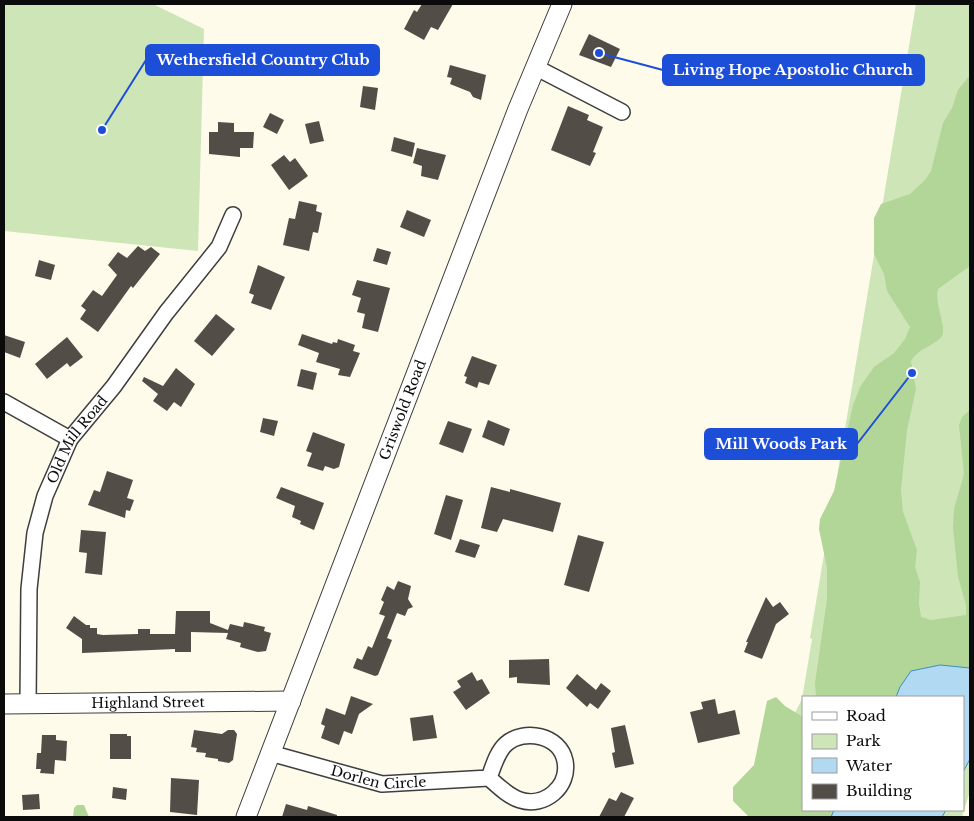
<svg xmlns="http://www.w3.org/2000/svg" width="974" height="821" viewBox="0 0 974 821" font-family="'Libre Baskerville',serif">
  <rect width="100%" height="100%" fill="#fefbeb"/>
  <!-- green -->
  <g fill="#cee6b7" fill-rule="evenodd">
    <path d="M 4,4 L 153,4 L 204,29 L 198,251 L 4,231 Z"/>
    <path d="M 916,4 L 970,4 L 970,791 L 962,817 L 762,817 L 749,803 L 802,699 L 812,639 L 810,638 ZM 803,697 L 963,697 L 963,810 L 803,810 Z"/>
  </g>
  <!-- forest -->
  <g fill="#b2d697">
    <path d="M 970,75 L 970,266 L 938,289 C 934,304 947,327 942,336 C 936,345 920,347 911,361 L 916,389 L 907,430 L 901,490 L 903,512 L 917,550 L 915,567 L 920,582 L 919,604 L 921,617 L 931,620 L 966,615 L 966,605 L 958,577 L 953,528 L 954,509 L 964,474 L 959,425 L 962,417 L 970,410 L 970,668 L 940,665 L 911,671 L 900,687 L 896,697 L 816,697 L 815,683 L 827,599 L 827,568 L 819,529 L 820,519 L 834,491 L 853,405 L 860,387 L 874,367 L 894,353 L 905,339 L 910,327 L 887,291 L 884,274 L 874,254 L 874,218 L 881,204 L 910,194 L 925,180 L 931,171 L 943,123 L 952,108 L 958,90 Z"/>
    <path d="M 776,697 L 785,706 L 803,717 L 803,810 L 834,810 L 831,817 L 749,817 L 733,801 L 733,787 L 754,765 L 767,701 Z"/>
    <path d="M 77,805 L 84,805 L 89,817 L 73,817 L 74,808 Z"/>
  </g>
  <!-- water -->
  <g fill="#b2d9f2" stroke="#3d8dc6">
    <path d="M 940,665 L 970,668 L 970,759 L 963,772 L 963,697 L 896,697 L 900,687 L 911,671 Z"/>
    <path d="M 834,810 L 946,810 L 942,817 L 831,817 Z"/>
  </g>
  <!-- building -->
  <g fill="#534d48">
    <path d="M 422,4 L 453,4 L 438,30 L 431,27 L 424,40 L 404,29 L 414,10 L 417,12 Z"/>
    <path d="M 589,34 L 620,49 L 611,67 L 579,55 Z"/>
    <path d="M 450,65 L 486,75 L 481,100 L 473,97 L 470,92 L 450,84 L 452,78 L 447,77 Z"/>
    <path d="M 363,86 L 378,88 L 375,110 L 360,107 Z"/>
    <path d="M 568,106 L 589,115 L 587,120 L 603,127 L 593,152 L 596,153 L 590,166 L 551,150 Z"/>
    <path d="M 270,113 L 284,120 L 277,134 L 263,127 Z"/>
    <path d="M 319,121 L 324,141 L 310,144 L 305,124 Z"/>
    <path d="M 218,122 L 234,123 L 234,132 L 254,132 L 253,148 L 240,148 L 240,157 L 209,154 L 209,132 L 218,132 Z"/>
    <path d="M 394,137 L 415,143 L 412,157 L 391,151 Z"/>
    <path d="M 417,148 L 446,155 L 438,180 L 421,176 L 422,166 L 413,163 Z"/>
    <path d="M 284,155 L 290,162 L 295,158 L 308,176 L 289,190 L 271,165 Z"/>
    <path d="M 299,201 L 317,205 L 316,211 L 322,213 L 318,233 L 313,232 L 309,251 L 283,245 L 289,218 L 295,219 Z"/>
    <path d="M 407,210 L 431,220 L 424,237 L 400,227 Z"/>
    <path d="M 138,246 L 145,251 L 151,247 L 160,254 L 133,288 L 131,286 L 98,332 L 80,319 L 86,310 L 81,306 L 93,290 L 102,296 L 117,275 L 108,265 L 118,252 L 127,258 Z"/>
    <path d="M 377,248 L 391,252 L 387,265 L 373,261 Z"/>
    <path d="M 39,260 L 55,265 L 51,280 L 35,276 Z"/>
    <path d="M 258,265 L 285,277 L 271,310 L 251,303 L 254,295 L 249,293 Z"/>
    <path d="M 357,280 L 390,288 L 378,332 L 362,328 L 365,314 L 357,312 L 361,298 L 352,295 Z"/>
    <path d="M 216,314 L 235,329 L 212,356 L 194,341 Z"/>
    <path d="M 302,334 L 332,344 L 333,342 L 337,343 L 338,339 L 355,345 L 353,351 L 360,353 L 350,377 L 338,375 L 340,369 L 316,362 L 319,353 L 298,345 Z"/>
    <path d="M 4,335 L 25,342 L 20,358 L 4,352 Z"/>
    <path d="M 67,337 L 83,357 L 70,367 L 67,363 L 47,379 L 35,364 Z"/>
    <path d="M 472,356 L 497,365 L 489,385 L 479,382 L 477,388 L 465,383 L 467,377 L 464,376 Z"/>
    <path d="M 176,368 L 195,384 L 181,407 L 174,402 L 167,411 L 153,401 L 158,394 L 142,381 L 144,377 L 163,386 Z"/>
    <path d="M 301,369 L 317,373 L 313,390 L 297,386 Z"/>
    <path d="M 263,418 L 278,421 L 274,436 L 260,432 Z"/>
    <path d="M 488,420 L 510,429 L 504,446 L 482,437 Z"/>
    <path d="M 448,421 L 472,429 L 463,453 L 439,444 Z"/>
    <path d="M 313,432 L 345,444 L 339,467 L 334,469 L 325,466 L 323,471 L 307,466 L 312,453 L 306,451 Z"/>
    <path d="M 107,471 L 133,480 L 127,498 L 134,500 L 130,511 L 126,510 L 125,518 L 88,505 L 94,490 L 100,492 Z"/>
    <path d="M 281,487 L 324,503 L 314,530 L 300,524 L 301,521 L 292,517 L 295,506 L 276,498 Z"/>
    <path d="M 491,487 L 510,492 L 510,489 L 561,503 L 553,532 L 503,519 L 497,532 L 481,528 Z"/>
    <path d="M 446,495 L 463,500 L 451,540 L 434,534 Z"/>
    <path d="M 81,530 L 106,532 L 102,575 L 85,573 L 87,553 L 79,552 Z"/>
    <path d="M 578,535 L 604,542 L 589,592 L 564,585 Z"/>
    <path d="M 460,539 L 480,545 L 475,558 L 455,552 Z"/>
    <path d="M 398,581 L 411,586 L 408,599 L 413,607 L 408,609 L 405,616 L 397,613 L 387,638 L 392,640 L 378,675 L 375,676 L 353,668 L 357,658 L 362,660 L 368,646 L 372,648 L 385,616 L 379,614 L 384,602 L 381,600 L 387,586 L 394,590 Z"/>
    <path d="M 766,597 L 773,607 L 780,602 L 789,614 L 776,624 L 762,659 L 744,652 L 748,642 L 746,642 Z"/>
    <path d="M 176,611 L 210,611 L 210,623 L 228,630 L 230,624 L 243,627 L 244,622 L 265,627 L 264,631 L 271,633 L 266,651 L 258,652 L 240,647 L 241,643 L 226,639 L 228,633 L 191,632 L 191,652 L 175,652 L 175,649 L 82,653 L 82,639 L 66,628 L 74,616 L 86,625 L 90,625 L 90,628 L 97,628 L 97,634 L 103,635 L 138,634 L 138,629 L 150,629 L 150,634 L 175,634 Z"/>
    <path d="M 549,659 L 550,685 L 517,683 L 517,677 L 509,678 L 509,660 Z"/>
    <path d="M 472,672 L 477,681 L 482,679 L 490,693 L 466,710 L 453,692 L 461,687 L 457,681 Z"/>
    <path d="M 577,674 L 596,690 L 601,683 L 611,691 L 598,709 L 590,703 L 587,707 L 566,688 Z"/>
    <path d="M 351,696 L 373,704 L 359,714 L 352,734 L 344,731 L 339,745 L 321,738 L 325,726 L 321,724 L 326,708 L 345,715 Z"/>
    <path d="M 715,699 L 718,714 L 735,710 L 740,734 L 698,743 L 690,712 L 703,709 L 701,702 Z"/>
    <path d="M 433,715 L 437,738 L 413,741 L 410,718 Z"/>
    <path d="M 625,725 L 634,764 L 615,768 L 612,753 L 615,752 L 611,728 Z"/>
    <path d="M 194,730 L 222,734 L 228,730 L 234,730 L 237,734 L 233,760 L 229,763 L 218,761 L 218,759 L 205,757 L 206,753 L 196,752 L 197,748 L 191,747 Z"/>
    <path d="M 110,734 L 127,734 L 127,736 L 131,736 L 131,759 L 110,759 Z"/>
    <path d="M 42,735 L 56,735 L 56,740 L 67,741 L 66,761 L 55,760 L 54,774 L 40,773 L 41,769 L 36,769 L 37,753 L 41,753 Z"/>
    <path d="M 171,778 L 199,780 L 197,815 L 170,812 Z"/>
    <path d="M 113,787 L 127,789 L 126,800 L 112,798 Z"/>
    <path d="M 621,792 L 634,798 L 624,817 L 599,817 L 609,798 L 616,801 Z"/>
    <path d="M 39,794 L 40,809 L 23,810 L 22,795 Z"/>
    <path d="M 286,804 L 307,810 L 308,806 L 337,815 L 337,817 L 282,817 Z"/>
  </g>
  <g fill="none" stroke-linecap="round" stroke-linejoin="round">
    <!-- minor casing -->
    <g stroke="#3e3e3e" stroke-width="18">
      <g id="minor">
        <path d="M 535,67 L 622,112"/>
        <path d="M 4,402 L 70,439"/>
        <path id="s1" d="M 28,704 L 29,589 L 35,533 L 45,496 L 70,439 L 114,386 L 166,313 L 219,247 L 233,215"/>
        <path id="s2" d="M 270,753 L 382,784 L 489,778 C 493,767 497,752 506,744 C 524,728 560,735 565,761 C 570,787 544,808 520,800 C 508,796 498,786 489,778"/>
      </g>
    </g>
    <!-- tertiary casing -->
    <g stroke="#3e3e3e" stroke-width="21">
      <g id="tertiary">
        <path id="s3" d="M 4,704 L 291,701"/>
        <path id="s4" d="M 246,817 L 518,109 L 562,4"/>
      </g>
    </g>
    <!-- minor -->
    <use href="#minor" stroke="#fff" stroke-width="15"/>
    <!-- tertiary -->
    <use href="#tertiary" stroke="#fff" stroke-width="19"/>
  </g>
  <g text-anchor="middle" dominant-baseline="central" stroke-width="5" stroke-linejoin="round" paint-order="stroke">
    <!-- street labels -->
    <g font-size="14" fill="#0b0b0b" stroke="#fff">
      <text stroke="none"><textPath href="#s4" startOffset="436">Griswold Road</textPath></text>
      <text stroke="none"><textPath href="#s1" startOffset="275">Old Mill Road</textPath></text>
      <text stroke="none"><textPath href="#s3" startOffset="144">Highland Street</textPath></text>
      <text stroke="none"><textPath href="#s2" startOffset="112">Dorlen Circle</textPath></text>
    </g>
  </g>
  <!-- callouts -->
  <path fill="none" stroke="#1d4ed8" stroke-width="2" d="M102 130L146 60M599 53L663 70M912 373L857 444"/>
  <g fill="#1d4ed8" stroke="#fff" stroke-width="2">
    <circle cx="102" cy="130" r="5"/>
    <circle cx="599" cy="53" r="5"/>
    <circle cx="912" cy="373" r="5"/>
  </g>
  <g fill="#1d4ed8" stroke="#1d4ed8" stroke-width="2">
    <rect x="146" y="45" width="233" height="30" rx="5"/>
    <rect x="663" y="55" width="261" height="30" rx="5"/>
    <rect x="705" y="429" width="152" height="30" rx="5"/>
  </g>
  <g font-size="15" text-anchor="middle" font-weight="bold" fill="#fff">
    <text x="263" y="65">Wethersfield Country Club</text>
    <text x="793" y="75">Living Hope Apostolic Church</text>
    <text x="781" y="449">Mill Woods Park</text>
  </g>
  <!-- border -->
  <rect width="974" height="821" fill="none" stroke="#0b0b0b" stroke-width="10"/>
  <!-- legend -->
  <rect x="802" y="696" width="162" height="115" fill="#ffffff" stroke="#9d9d9d"/>
  <rect x="812" y="712" width="25" height="8" fill="#ffffff" stroke="#9d9d9d"/>
  <text x="846" y="721" font-size="15" fill="#0b0b0b">Road</text>
  <rect x="812" y="734" width="25" height="15" fill="#cee6b7" stroke="#9d9d9d"/>
  <text x="846" y="746" font-size="15" fill="#0b0b0b">Park</text>
  <rect x="812" y="758" width="25" height="15" fill="#b2d9f2" stroke="#9d9d9d"/>
  <text x="846" y="771" font-size="15" fill="#0b0b0b">Water</text>
  <rect x="812" y="784" width="25" height="15" fill="#534d48" stroke="#9d9d9d"/>
  <text x="846" y="796" font-size="15" fill="#0b0b0b">Building</text>
</svg>
